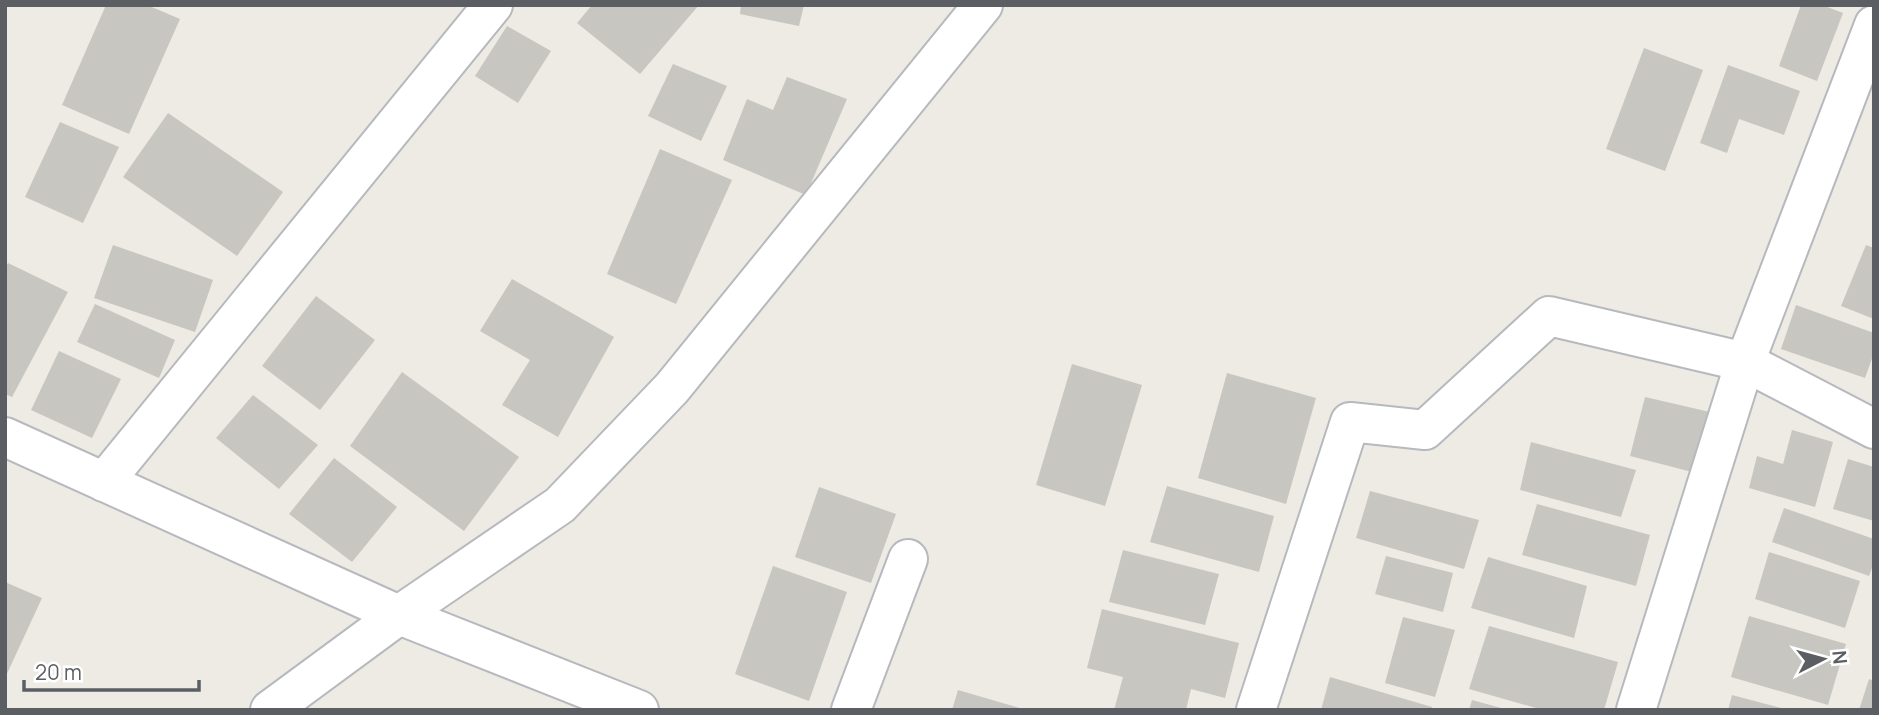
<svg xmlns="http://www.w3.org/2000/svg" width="1879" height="715" viewBox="0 0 1879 715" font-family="Manrope,sans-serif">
  <rect width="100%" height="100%" fill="#edebe3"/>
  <!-- building -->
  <g fill="#c8c6c0">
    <path d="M 106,5 L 147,5 L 180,19 L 129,134 L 62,105 Z"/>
    <path d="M 592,5 L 699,5 L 640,74 L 577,23 Z"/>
    <path d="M 741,5 L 804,5 L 799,26 L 740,14 Z"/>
    <path d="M 1801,5 L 1822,5 L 1843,13 L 1817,81 L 1779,66 Z"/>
    <path d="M 507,26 L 551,51 L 518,103 L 475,76 Z"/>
    <path d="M 1644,48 L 1703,70 L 1665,171 L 1606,149 Z"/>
    <path d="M 673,64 L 727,86 L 701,141 L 648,116 Z"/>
    <path d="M 1728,65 L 1800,91 L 1784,135 L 1739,119 L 1727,153 L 1700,143 Z"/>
    <path d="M 787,77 L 847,99 L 806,195 L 723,160 L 747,99 L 773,110 Z"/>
    <path d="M 168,113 L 283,192 L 237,256 L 123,177 Z"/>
    <path d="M 60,122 L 119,147 L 83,223 L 25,197 Z"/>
    <path d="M 660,149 L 732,180 L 676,304 L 607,274 Z"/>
    <path d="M 113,245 L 213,280 L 195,332 L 94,298 Z"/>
    <path d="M 1866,245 L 1874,248 L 1874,319 L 1841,306 Z"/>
    <path d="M 8,263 L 68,292 L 12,397 L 5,394 L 5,269 Z"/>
    <path d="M 512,279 L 614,337 L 558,437 L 502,405 L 530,360 L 480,331 Z"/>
    <path d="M 316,296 L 375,340 L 320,410 L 262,366 Z"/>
    <path d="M 95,304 L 175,340 L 159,378 L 77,342 Z"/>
    <path d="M 1796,305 L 1874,333 L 1874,353 L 1865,378 L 1781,349 Z"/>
    <path d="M 59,351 L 121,379 L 92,438 L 31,410 Z"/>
    <path d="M 1072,364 L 1142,385 L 1105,506 L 1036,485 Z"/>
    <path d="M 402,372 L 519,457 L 464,531 L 350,446 Z"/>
    <path d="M 1227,373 L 1316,398 L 1286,504 L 1198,478 Z"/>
    <path d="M 253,395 L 318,445 L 279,489 L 216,438 Z"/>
    <path d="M 1645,397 L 1710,412 L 1692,472 L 1630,456 Z"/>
    <path d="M 1792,430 L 1833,442 L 1815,507 L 1749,488 L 1757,456 L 1783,464 Z"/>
    <path d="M 1531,442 L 1636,470 L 1621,517 L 1520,490 Z"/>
    <path d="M 334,458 L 397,507 L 352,562 L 289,514 Z"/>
    <path d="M 1848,459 L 1874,467 L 1874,521 L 1833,509 Z"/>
    <path d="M 1167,486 L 1274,516 L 1259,572 L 1150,542 Z"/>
    <path d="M 819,487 L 896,514 L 871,583 L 795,557 Z"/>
    <path d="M 1370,491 L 1479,520 L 1464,569 L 1356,538 Z"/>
    <path d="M 1537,504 L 1650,535 L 1636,586 L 1522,555 Z"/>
    <path d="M 1784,508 L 1874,539 L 1874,563 L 1869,576 L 1772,542 Z"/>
    <path d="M 1123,550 L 1219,574 L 1205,625 L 1109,602 Z"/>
    <path d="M 1769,552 L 1860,581 L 1845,628 L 1755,599 Z"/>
    <path d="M 1386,556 L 1453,573 L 1443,612 L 1375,594 Z"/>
    <path d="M 1488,557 L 1587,586 L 1574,638 L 1471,608 Z"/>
    <path d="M 773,566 L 847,592 L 809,701 L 735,674 Z"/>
    <path d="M 5,582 L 42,598 L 5,678 Z"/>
    <path d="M 1102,609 L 1239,643 L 1225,698 L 1191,689 L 1186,710 L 1114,710 L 1123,677 L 1087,668 Z"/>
    <path d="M 1749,616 L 1846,644 L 1828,705 L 1731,677 Z"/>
    <path d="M 1403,617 L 1455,630 L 1435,697 L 1385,683 Z"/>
    <path d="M 1489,626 L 1618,662 L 1604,710 L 1543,710 L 1469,689 Z"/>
    <path d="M 1330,677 L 1432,707 L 1431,710 L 1321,710 Z"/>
    <path d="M 1869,679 L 1874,681 L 1874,710 L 1859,710 Z"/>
    <path d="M 958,690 L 1023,709 L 1023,710 L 952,710 Z"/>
    <path d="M 1732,695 L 1785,709 L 1785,710 L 1728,710 Z"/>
    <path d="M 1472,700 L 1505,709 L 1505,710 L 1469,710 Z"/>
  </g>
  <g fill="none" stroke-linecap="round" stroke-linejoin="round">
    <!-- street casing -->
    <g stroke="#b6b9bd" stroke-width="42">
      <g id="street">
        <path d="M 5,437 L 399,615 L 639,710"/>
        <path d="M 104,482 L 493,5"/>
        <path d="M 270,710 L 399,615 L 560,505 L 672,388 L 983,5"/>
        <path d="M 851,710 L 908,559"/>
        <path d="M 1256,710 L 1350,422 L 1425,430 L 1549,316 L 1745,362 L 1874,429"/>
        <path d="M 1636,710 L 1745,362 L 1874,25"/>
      </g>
    </g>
    <!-- street -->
    <use href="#street" stroke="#fff" stroke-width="38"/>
  </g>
  <!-- border -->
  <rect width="1879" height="715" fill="none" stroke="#5b5f63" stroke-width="14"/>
  <!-- north arrow -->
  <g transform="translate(1823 659) rotate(84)" stroke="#ffffff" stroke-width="5" paint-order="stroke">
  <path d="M0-5L12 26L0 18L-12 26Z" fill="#5b5f63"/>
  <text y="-10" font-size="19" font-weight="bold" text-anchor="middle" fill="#5b5f63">N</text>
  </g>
  <!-- scale -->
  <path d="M24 680v10h175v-10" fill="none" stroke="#5b5f63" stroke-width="3.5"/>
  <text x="35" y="680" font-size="21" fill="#5b5f63" stroke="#ffffff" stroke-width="5" paint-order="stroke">20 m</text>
</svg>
